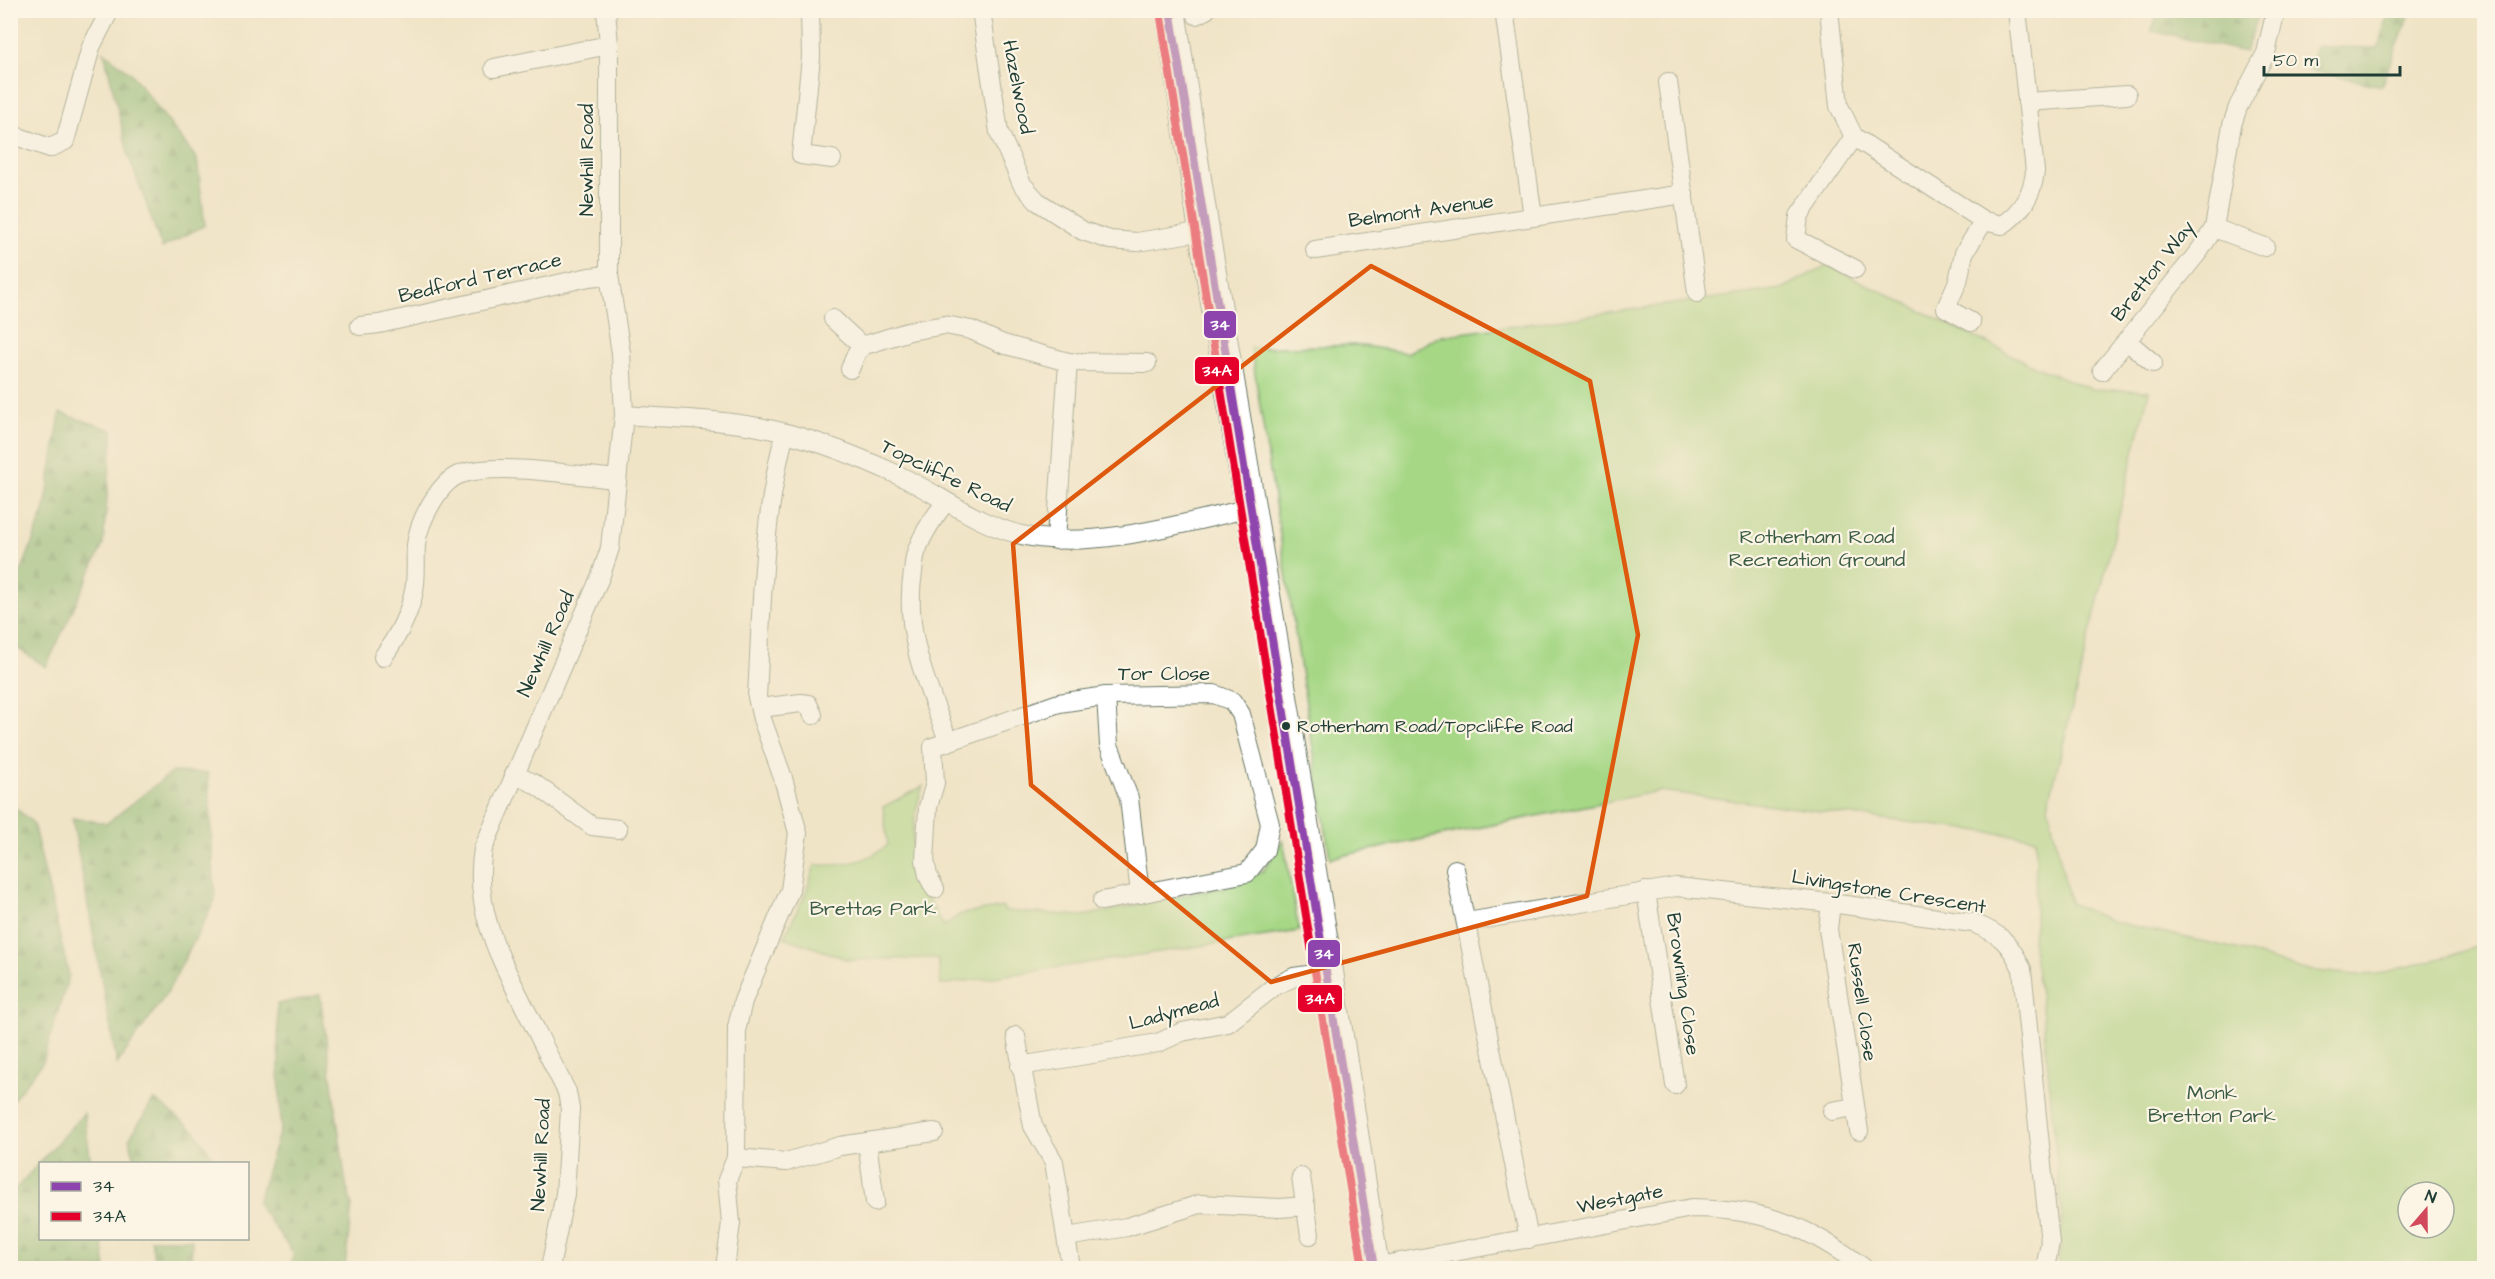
<svg xmlns="http://www.w3.org/2000/svg" width="2495" height="1279" viewBox="0 0 2495 1279" font-family="'Architects Daughter',sans-serif">
  <defs>
    <pattern id="forest-firs" width="22" height="20" patternUnits="userSpaceOnUse" patternTransform="scale(1.5)"><rect width="22" height="20" fill="#84b872"/><path d="M5 1l3.5 6h-7zM16 11l3.5 6h-7z" fill="#6b975e"/></pattern>
  </defs>
  <rect width="100%" height="100%" fill="#fcf5e5"/>
  <filter id="ink" filterUnits="userSpaceOnUse"><feTurbulence type="fractalNoise" baseFrequency=".0167" numOctaves="2"/><feDisplacementMap in="SourceGraphic" scale="12" xChannelSelector="R" yChannelSelector="G"/><feConvolveMatrix kernelMatrix="1 2 1 2 8 2 1 2 1" color-interpolation-filters="sRGB"/></filter>
  <filter id="wash" filterUnits="userSpaceOnUse"><feTurbulence type="fractalNoise" baseFrequency=".008" numOctaves="4" result="noise"/><feDisplacementMap in="SourceGraphic" scale="24" xChannelSelector="R" yChannelSelector="G"/><feGaussianBlur stdDeviation="1.35" result="paint"/><feColorMatrix in="noise" values="0 0 0 0 0 0 0 0 0 0 0 0 0 0 0 0 0 1.4 0 .05"/><feComposite in="paint" operator="in"/></filter>
  <g filter="url(#wash)">
    <rect width="100%" height="100%" fill="#f0e4c7"/>
    <!-- forest -->
    <g fill="url(#forest-firs)" stroke="#527a53" stroke-width="1.5">
      <path d="M 2159,11 L 2238,11 L 2258,18 L 2245,52 L 2151,31 Z"/>
      <path d="M 2388,11 L 2411,11 L 2381,86 L 2307,70 L 2316,46 L 2378,48 Z"/>
      <path d="M 104,52 L 131,73 L 197,159 L 205,225 L 162,248 L 129,157 Z"/>
      <path d="M 60,413 L 113,430 L 103,545 L 46,667 L 11,644 L 11,599 L 45,509 Z"/>
      <path d="M 172,772 L 208,773 L 215,900 L 167,993 L 117,1064 L 72,818 L 107,823 Z"/>
      <path d="M 11,804 L 33,823 L 69,975 L 43,1062 L 11,1102 Z"/>
      <path d="M 320,995 L 346,1184 L 352,1205 L 345,1268 L 290,1268 L 294,1254 L 257,1203 L 281,1127 L 277,1004 Z"/>
      <path d="M 154,1099 L 196,1132 L 217,1163 L 136,1163 L 129,1139 Z"/>
      <path d="M 84,1113 L 91,1163 L 40,1164 L 40,1238 L 102,1239 L 106,1268 L 11,1268 L 11,1194 Z"/>
      <path d="M 151,1239 L 192,1239 L 191,1268 L 155,1268 Z"/>
    </g>
    <!-- park -->
    <g fill="#a6d785" stroke="#628a5c" stroke-width="1.5" fill-rule="evenodd">
      <path d="M 1827,265 L 2038,368 L 2091,389 L 2149,391 L 2048,806 L 2070,903 L 2111,921 L 2241,950 L 2299,969 L 2356,975 L 2377,974 L 2450,956 L 2484,944 L 2484,1268 L 2307,1268 L 2219,1262 L 2199,1268 L 2058,1268 L 2062,1218 L 2043,1016 L 2032,940 L 2035,926 L 2036,838 L 1659,791 L 1330,858 L 1251,348 L 1358,345 L 1407,353 L 1440,336 L 1782,289 ZM 2408,1192 L 2444,1192 L 2444,1228 L 2408,1228 Z"/>
      <path d="M 923,786 C 912,818 907,853 921,885 C 926,899 936,913 944,926 L 961,914 L 1003,907 L 1005,911 L 1083,916 L 1234,885 L 1263,871 L 1283,840 L 1299,931 L 941,985 L 938,958 L 849,960 L 784,937 L 805,895 L 815,865 C 844,866 865,863 888,845 L 883,807 Z"/>
    </g>
  </g>
  <g filter="url(#ink)">
    <g fill="none" stroke-linecap="round" stroke-linejoin="round">
      <!-- street casing -->
      <g stroke="#687767" stroke-width="20">
        <g id="street">
          <path d="M 810,10 L 811,57 L 801,155 L 832,159"/>
          <path d="M 981,10 L 999,132 L 1022,184 L 1037,201 L 1083,231 L 1110,240 L 1137,242 L 1204,231"/>
          <path d="M 1504,10 L 1533,217"/>
          <path d="M 1829,10 L 1839,106 L 1854,137 L 1984,221 L 2002,225 C 2021,212 2033,194 2035,171 L 2017,10"/>
          <path d="M 1196,15 L 1206,10"/>
          <path d="M 494,68 L 609,45"/>
          <path d="M 1668,82 L 1697,293"/>
          <path d="M 2027,102 L 2127,95"/>
          <path d="M 10,134 L 50,148 L 65,141 L 91,47 L 110,10"/>
          <path d="M 1854,137 L 1799,216 L 1796,239 L 1855,269"/>
          <path d="M 2214,228 L 2265,247"/>
          <path d="M 1315,250 L 1684,194"/>
          <path d="M 833,319 L 862,346"/>
          <path d="M 1971,322 L 1946,308 L 1958,281 L 1964,253 L 1984,221"/>
          <path d="M 360,326 L 379,324 L 589,277 L 609,275"/>
          <path d="M 2127,341 L 2153,363"/>
          <path d="M 850,369 L 856,354 L 862,346 L 910,331 L 945,325 L 971,330 L 1003,344 L 1068,362 L 1147,363"/>
          <path d="M 2102,371 L 2200,250 L 2214,228 L 2232,125 L 2238,107 L 2266,53 L 2276,10"/>
          <path d="M 624,415 C 678,419 733,419 786,433 C 824,443 861,458 896,474 C 942,495 981,529 1032,537 C 1101,548 1183,523 1251,508"/>
          <path d="M 945,503 C 934,517 923,533 917,550 C 914,557 914,565 913,572 C 903,632 927,685 948,740"/>
          <path d="M 1056,540 L 1068,362"/>
          <path d="M 383,657 C 398,636 409,616 414,591 C 417,576 415,560 416,545 C 418,523 439,481 461,474 C 498,462 575,475 616,479"/>
          <path d="M 1106,696 L 1109,745 L 1129,798 L 1140,894"/>
          <path d="M 760,708 L 801,703 L 808,704 L 813,715"/>
          <path d="M 514,774 L 535,784 L 592,826 L 618,829"/>
          <path d="M 1455,869 L 1529,1239"/>
          <path d="M 935,889 L 928,876 L 925,860 L 928,807 L 935,783 L 933,747 L 1059,703 L 1106,696 L 1214,694 L 1232,701 L 1241,714 L 1270,824 L 1265,850 L 1247,873 L 1102,901"/>
          <path d="M 1646,891 L 1675,1085"/>
          <path d="M 1831,903 L 1828,929 L 1859,1131"/>
          <path d="M 1467,922 L 1676,887 L 1831,903 L 1973,923 C 2001,934 2010,943 2022,969 L 2050,1243 L 2045,1268"/>
          <path d="M 1016,1036 L 1033,1126 L 1054,1162 L 1071,1268"/>
          <path d="M 1020,1066 L 1158,1043 L 1182,1032 L 1228,1023 L 1275,986 L 1294,977 L 1328,972"/>
          <path d="M 1832,1111 L 1854,1107"/>
          <path d="M 867,1142 L 875,1202"/>
          <path d="M 736,1158 L 786,1162 L 840,1146 L 934,1132"/>
          <path d="M 1301,1177 L 1310,1235"/>
          <path d="M 1067,1237 L 1127,1227 L 1200,1204 L 1280,1208 L 1306,1206"/>
          <path d="M 1373,1267 L 1692,1208 C 1764,1209 1807,1225 1864,1268"/>
          <path d="M 550,1268 L 565,1194 L 570,1109 L 567,1092 C 552,1063 538,1034 524,1006 C 498,954 473,908 483,849 L 601,575 L 610,548 L 624,415 L 621,353 L 609,275 L 609,45 L 606,10"/>
          <path d="M 725,1268 L 731,1223 L 727,1180 L 736,1158 L 737,1027 L 743,1001 L 790,890 L 798,833 L 783,778 L 762,719 L 757,697 C 762,608 762,519 785,433"/>
        </g>
      </g>
      <!-- primary casing -->
      <g stroke="#687767" stroke-width="32">
        <path id="primary" d="M 1170,10 L 1204,231 L 1328,972 L 1374,1268"/>
      </g>
      <!-- street -->
      <use href="#street" stroke="#fff" stroke-width="18"/>
      <!-- primary -->
      <use href="#primary" stroke="#fff" stroke-width="30"/>
      <!-- bus-1 casing -->
      <g stroke="#fcf5e5" stroke-width="12">
        <path id="bus-1" d="M 1170,10 C 1235,430 1309,848 1374,1268"/>
      </g>
      <!-- bus-2 casing -->
      <g stroke="#fcf5e5" stroke-width="12">
        <path id="bus-2" d="M 1160,12 C 1224,431 1298,849 1363,1268"/>
      </g>
      <!-- bus-1 -->
      <use href="#bus-1" stroke="#8e44ad" stroke-width="8"/>
      <!-- bus-2 -->
      <use href="#bus-2" stroke="#e4002b" stroke-width="8"/>
    </g>
  </g>
  <!-- marked area -->
  <path d="M0 0H2495V1279H0ZM 1371,266 L 1590,381 L 1638,635 L 1587,896 L 1271,982 L 1031,785 L 1013,544 Z" fill="#f0e4c7" fill-opacity=".55" fill-rule="evenodd"/>
  <path fill="none" stroke="#de580e" stroke-width="4.5" stroke-linejoin="round" d="M 1371,266 L 1590,381 L 1638,635 L 1587,896 L 1271,982 L 1031,785 L 1013,544 Z"/>
  <!-- markers -->
  <circle fill="#1f3d34" stroke="#fcf5e5" stroke-width="2" cx="1286" cy="726" r="5"/>
  <g text-anchor="middle" dominant-baseline="central" stroke-width="4.5" stroke-linejoin="round" paint-order="stroke">
    <!-- bus labels -->
    <g font-size="18" fill="#1f3d34" stroke="#fcf5e5" text-anchor="start">
      <text x="1297" y="726">Rotherham Road/Topcliffe Road</text>
    </g>
    <!-- street labels -->
    <g font-size="20" fill="#1f3d34" stroke="#fcf5e5">
      <text transform="translate(1018 87) rotate(79)">Hazelwood</text>
      <text transform="translate(587 160) rotate(-90)">Newhill Road</text>
      <text transform="translate(1421 211) rotate(-8)">Belmont Avenue</text>
      <text transform="translate(2153 271) rotate(-52)">Bretton Way</text>
      <text transform="translate(480 278) rotate(-13)">Bedford Terrace</text>
      <text transform="translate(946 476) rotate(26)">Topcliffe Road</text>
      <text transform="translate(546 644) rotate(-66)">Newhill Road</text>
      <text x="1164" y="674">Tor Close</text>
      <text transform="translate(1889 892) rotate(9)">Livingstone Crescent</text>
      <text transform="translate(1683 984) rotate(82)">Browning Close</text>
      <text transform="translate(1862 1002) rotate(82)">Russell Close</text>
      <text transform="translate(1174 1012) rotate(-15)">Ladymead</text>
      <text transform="translate(541 1155) rotate(-87)">Newhill Road</text>
      <text transform="translate(1620 1199) rotate(-11)">Westgate</text>
    </g>
    <!-- park labels -->
    <g font-size="20" fill="#3a5c44" stroke="#fcf5e5">
      <text x="1817" y="537">Rotherham Road<tspan x="1817" dy="23">Recreation Ground</tspan></text>
      <text x="873" y="909">Brettas Park</text>
      <text x="2212" y="1093">Monk<tspan x="2212" dy="23">Bretton Park</tspan></text>
    </g>
  </g>
  <g stroke="#fcf5e5" stroke-width="2">
    <rect x="1203" y="310" width="34" height="29" rx="6" fill="#8e44ad"/>
    <rect x="1194" y="356" width="46" height="29" rx="6" fill="#e4002b"/>
    <rect x="1307" y="939" width="34" height="29" rx="6" fill="#8e44ad"/>
    <rect x="1297" y="984" width="46" height="29" rx="6" fill="#e4002b"/>
  </g>
  <g font-size="16" text-anchor="middle" font-weight="bold" fill="#fff">
    <text x="1220" y="330">34</text>
    <text x="1217" y="376">34A</text>
    <text x="1324" y="959">34</text>
    <text x="1320" y="1004">34A</text>
  </g>
  <!-- margin -->
  <rect width="2495" height="1279" fill="none" stroke="#fcf5e5" stroke-width="36"/>
  <!-- legend -->
  <rect x="39" y="1162" width="210" height="78" fill="#fcf5e5" stroke="#a4ab9e" stroke-width="1.5"/>
  <rect x="51" y="1182" width="30" height="9" fill="#8e44ad" stroke="#a4ab9e" stroke-width="1.5"/>
  <text x="93" y="1192" font-size="18" fill="#1f3d34">34</text>
  <rect x="51" y="1212" width="30" height="9" fill="#e4002b" stroke="#a4ab9e" stroke-width="1.5"/>
  <text x="93" y="1222" font-size="18" fill="#1f3d34">34A</text>
  <!-- north arrow -->
  <g transform="translate(2426 1210) rotate(20)"><circle r="28" fill="#fcf5e5" stroke="#a4ab9e" stroke-width="1.5"/>
  <path d="M0-4.5L10 22L0 15L-10 22Z" fill="#d1495b"/>
  <text y="-9" font-size="16" font-weight="bold" text-anchor="middle" fill="#1f3d34">N</text>
  </g>
  <!-- scale -->
  <path d="M2264 66v9h136v-9" fill="none" stroke="#1f3d34" stroke-width="3"/>
  <text x="2273" y="66" font-size="18" fill="#1f3d34" stroke="#fcf5e5" stroke-width="4.5" paint-order="stroke">50 m</text>
</svg>
